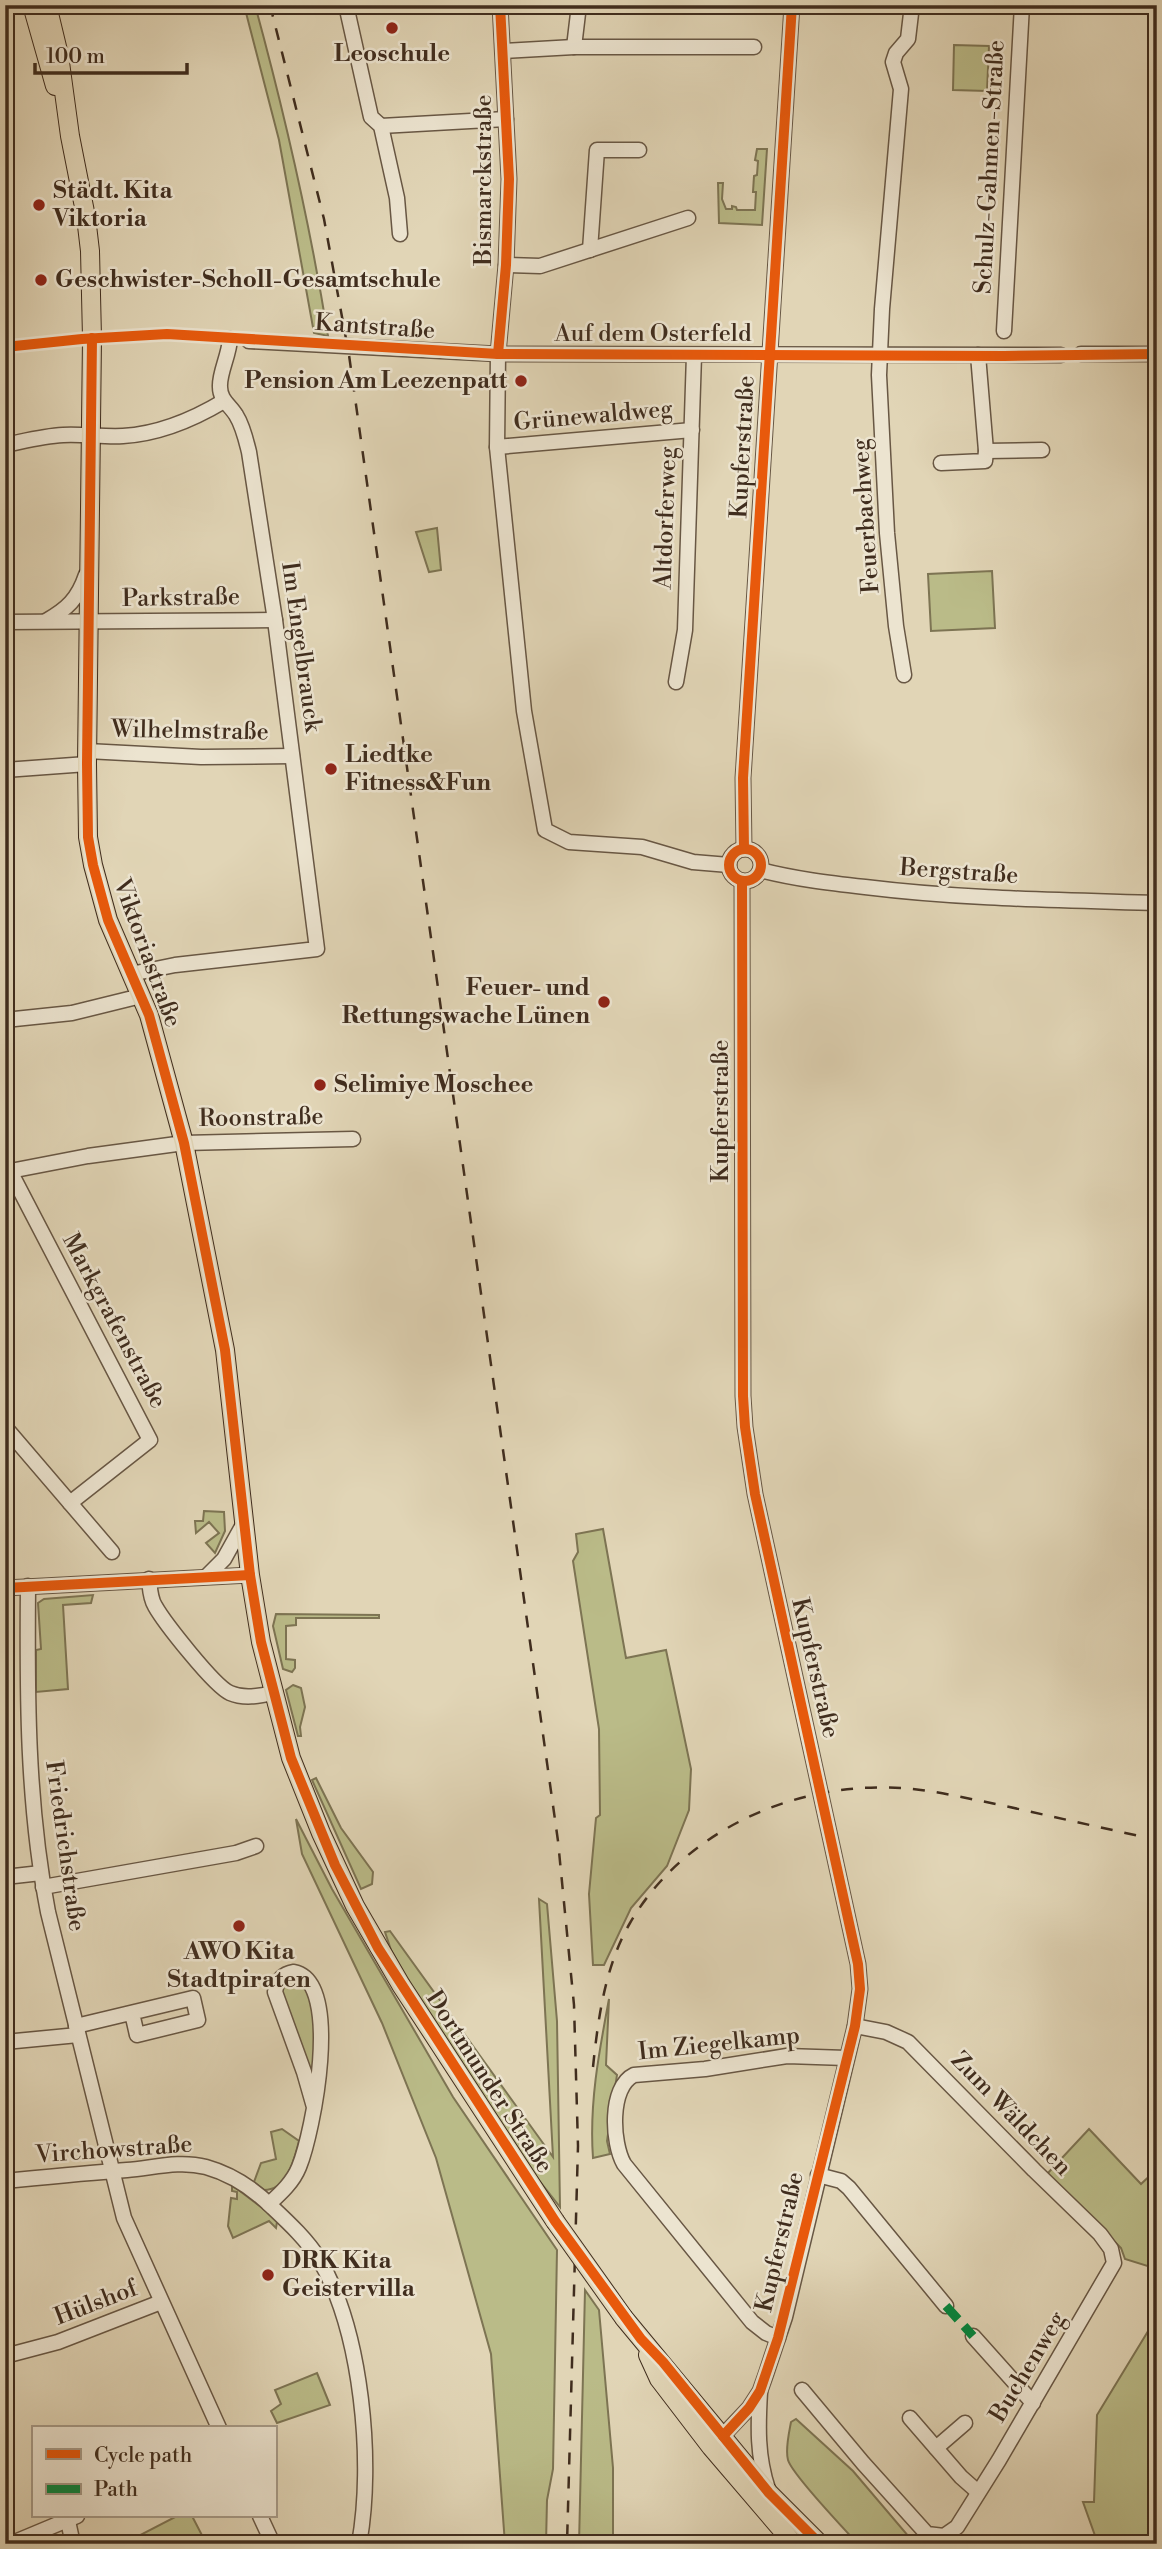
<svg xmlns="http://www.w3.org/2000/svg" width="1162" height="2549" viewBox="0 0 1162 2549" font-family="'Libre Bodoni',serif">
  <rect width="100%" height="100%" fill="#e1d5b6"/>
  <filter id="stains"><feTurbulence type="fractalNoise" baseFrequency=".00286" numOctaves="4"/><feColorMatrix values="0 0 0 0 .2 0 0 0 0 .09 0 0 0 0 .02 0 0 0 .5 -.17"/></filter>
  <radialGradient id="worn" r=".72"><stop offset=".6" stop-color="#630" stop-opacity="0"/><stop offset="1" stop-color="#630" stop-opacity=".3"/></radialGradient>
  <!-- green -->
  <g fill="#babb88" stroke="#7d7453" stroke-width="2">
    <path d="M 244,5 L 255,5 C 285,115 310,224 328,336 L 314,333 L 279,140 Z"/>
    <path d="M 954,45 L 989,46 L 987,91 L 953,90 Z"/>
    <path d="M 757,149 L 767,149 L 762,225 L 719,223 L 718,183 L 723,183 L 722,199 L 726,209 L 732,209 L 732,206 L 736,207 L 737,210 L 755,210 L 756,192 L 753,192 L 754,176 L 757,175 L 758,161 L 755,160 Z"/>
    <path d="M 437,528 L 441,570 L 429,572 L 416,532 Z"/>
    <path d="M 992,571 L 995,628 L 931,631 L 928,574 Z"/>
    <path d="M 204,1511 L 224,1512 L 225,1531 L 215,1553 L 206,1543 L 219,1533 L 209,1522 L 196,1533 L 195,1521 L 203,1521 Z"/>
    <path d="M 603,1529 L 626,1658 L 666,1650 L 691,1769 L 689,1810 L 667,1866 L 631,1908 L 604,1965 L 593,1965 L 589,1894 L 596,1818 L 600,1815 L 599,1729 L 573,1561 L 578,1552 L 576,1534 Z"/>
    <path d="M 93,1595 L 91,1603 L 63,1605 L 68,1689 L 36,1692 L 36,1650 L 41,1649 L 38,1603 L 44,1599 Z"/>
    <path d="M 276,1614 L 379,1615 L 379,1618 L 296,1618 L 296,1625 L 286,1626 L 286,1659 L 295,1660 L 295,1668 L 292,1672 L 283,1669 L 273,1626 Z"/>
    <path d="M 293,1685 L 301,1688 L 305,1707 L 300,1727 L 301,1736 L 298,1736 L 286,1690 Z"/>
    <path d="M 316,1778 L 341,1828 L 373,1872 L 372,1884 L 361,1889 L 312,1780 Z"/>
    <path d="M 296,1819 L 332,1889 L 453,2097 L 557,2250 L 553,2469 L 547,2500 L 546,2544 L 505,2544 L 491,2354 L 436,2158 L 382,2023 L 302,1854 Z"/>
    <path d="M 539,1899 L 547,1904 L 557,2021 L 560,2207 L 538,2179 L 407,1979 L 391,1950 L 385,1932 L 390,1931 L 553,2157 Z"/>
    <path d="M 298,1976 L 315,2003 L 315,2085 L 278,1990 L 280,1983 Z"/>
    <path d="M 609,1999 L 606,2065 L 617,2075 L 607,2141 L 610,2154 L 593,2158 C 589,2104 599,2052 609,1999 Z"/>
    <path d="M 282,2129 L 299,2141 C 294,2159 288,2190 264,2190 L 254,2182 L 261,2163 L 276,2159 L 271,2132 Z"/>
    <path d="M 1089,2129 L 1141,2184 L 1157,2169 L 1157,2269 L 1125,2259 L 1121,2248 L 1047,2174 Z"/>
    <path d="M 232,2185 L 273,2216 L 277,2222 L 276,2228 L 269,2221 L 233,2238 L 228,2226 L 231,2198 L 237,2199 L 237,2192 L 232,2191 Z"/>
    <path d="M 585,2290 L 599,2310 L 613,2468 L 613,2544 L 579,2544 Z"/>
    <path d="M 1153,2323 L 1157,2323 L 1157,2544 L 1098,2544 L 1083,2502 L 1094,2502 L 1097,2415 Z"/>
    <path d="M 317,2373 L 330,2405 L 277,2423 L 271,2411 L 281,2404 L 275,2390 Z"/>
    <path d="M 796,2419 L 853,2471 L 915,2544 L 858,2544 C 845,2530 792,2474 788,2460 C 785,2449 789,2433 791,2422 Z"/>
    <path d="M 177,2516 L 192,2516 L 206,2543 L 123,2544 Z"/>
  </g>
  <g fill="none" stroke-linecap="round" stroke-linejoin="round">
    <!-- minor casing -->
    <g stroke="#685744" stroke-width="17">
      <g id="minor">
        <path d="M 346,5 L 371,117 L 381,126 L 397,198 L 400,234"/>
        <path d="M 500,5 L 509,179 L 506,265 L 498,354 L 497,447 L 524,711 L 545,830 L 569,842 L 642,847 L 693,862 L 729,865"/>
        <path d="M 5,6 L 7,5"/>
        <path d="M 574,47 L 579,5"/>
        <path d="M 503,51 L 574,47 L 754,47"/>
        <path d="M 381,126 L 506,119"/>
        <path d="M 590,250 L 597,150 L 639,150"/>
        <path d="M 506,265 L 540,266 L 688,218"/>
        <path d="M 1004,331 L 1022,5"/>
        <path d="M 249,341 L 498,354 L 1061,355"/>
        <path d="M 1081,354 L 1157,354"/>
        <path d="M 5,445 C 25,441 43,436 63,435 C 83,434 103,437 123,436 C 158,434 194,419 224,401"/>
        <path d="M 497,447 L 692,430"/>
        <path d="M 986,451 L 1042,450"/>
        <path d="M 941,463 L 985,461 L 986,451 L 978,355"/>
        <path d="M 46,621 C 67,609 78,599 86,575"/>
        <path d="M 5,622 L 275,620"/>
        <path d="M 904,675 L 896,626 L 887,533 L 879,375 L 882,309 L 901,89 L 893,62 L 896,53 L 908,39 L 912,5"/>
        <path d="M 676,682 L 685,630 L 694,355"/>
        <path d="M 87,751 L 201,757 L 292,756"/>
        <path d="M 5,770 L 87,764"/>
        <path d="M 744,849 L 743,778 L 792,5"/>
        <circle cx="745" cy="865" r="16"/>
        <path d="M 760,870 C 795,879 829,883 865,887 C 962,899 1059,900 1157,903"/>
        <path d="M 131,974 L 175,965 L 317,949 L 275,620 L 249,452 C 246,440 243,426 236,415 C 230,405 220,400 220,387 C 219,373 229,356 230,339"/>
        <path d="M 5,1020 L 72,1013 L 141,996"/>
        <path d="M 10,1171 L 150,1440 L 70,1503"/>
        <path d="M 5,1172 L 88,1156 L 184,1143 L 353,1139"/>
        <path d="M 5,1427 L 112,1552"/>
        <path d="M 207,1576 L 224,1559 L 244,1523"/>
        <path d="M 149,1579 C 150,1588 150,1598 155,1606 C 164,1622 214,1686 230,1693 C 244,1699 259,1696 273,1693"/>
        <path d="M 28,1586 C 27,1695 27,1804 48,1912 L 124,2218 L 219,2428"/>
        <path d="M 5,1588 L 250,1575"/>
        <path d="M 5,1877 L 41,1873"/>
        <path d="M 43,1887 L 236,1853 L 256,1846"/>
        <path d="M 76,2026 L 193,1998 L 198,2020 L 137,2035 L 132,2013"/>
        <path d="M 5,2042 L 78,2035"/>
        <path d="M 818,2175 L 841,2181 L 849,2188 L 946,2306"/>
        <path d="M 5,2181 C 46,2177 86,2173 127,2170 C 153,2168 179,2160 206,2167 C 231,2174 255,2190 273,2208 C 290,2224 307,2240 319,2259 C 362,2331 374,2463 359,2544"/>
        <path d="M 269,2204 C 281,2193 293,2182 299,2167 C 313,2133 343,1982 294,1972 C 282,1974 277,1980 275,1992 L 304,2072 L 314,2107"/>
        <path d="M 973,2336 L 1033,2403"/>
        <path d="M 778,2338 L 766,2333 L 752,2322 L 624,2164 C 612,2143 609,2087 634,2075 L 705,2069 L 787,2056 L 846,2058"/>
        <path d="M 5,2356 L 58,2342 L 161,2302"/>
        <path d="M 802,2390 L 863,2463 L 927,2534 L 944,2536 L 957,2527 L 999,2460 L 1114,2263 L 1111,2249 L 1100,2234 L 1034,2170 L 908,2042 L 886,2032 L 855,2026"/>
        <path d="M 760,2392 C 758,2426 757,2456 768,2489"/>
        <path d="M 910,2418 L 961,2477 L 978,2492"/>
        <path d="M 715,2444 L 749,2408 L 760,2391 L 766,2374 L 785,2317 L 855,2026 L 860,1989 L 858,1964 L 755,1494 L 745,1427 L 743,1396 L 742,881"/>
        <path d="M 936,2448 L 965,2423"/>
        <path d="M 260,2516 L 273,2544"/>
        <path d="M 68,2521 L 73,2544"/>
        <path d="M 10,2544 L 77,2516"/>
      </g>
    </g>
    <!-- major casing -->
    <g stroke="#402d1e" stroke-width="20">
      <g id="major">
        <path d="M 32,5 L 55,86"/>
        <path d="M 47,5 L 59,55 L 70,136 L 86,217 L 90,251 L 92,338 L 87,764 L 88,837 L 93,865 L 108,920 L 149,1015 L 184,1143 L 225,1350 L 250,1575 L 261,1642 L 291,1758 L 321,1833 L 355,1906 L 401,1985 L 555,2221"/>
        <path d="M 624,2318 L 769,2493 L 820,2544"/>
        <path d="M 648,2355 L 659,2379 L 711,2447 L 794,2544"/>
      </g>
    </g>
    <!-- minor -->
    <use href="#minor" stroke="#ece4d0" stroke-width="14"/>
    <!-- major -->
    <use href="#major" stroke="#e1d5b6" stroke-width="18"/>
    <!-- rail -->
    <g stroke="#402d1e" stroke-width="2.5" stroke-dasharray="12 12" stroke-linecap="butt">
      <path d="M 270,5 L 324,219 L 349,355 L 558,1841 L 574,2005 L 578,2146 L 567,2544"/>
      <path d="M 593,2067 C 598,2019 605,1966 630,1923 C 684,1830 796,1781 902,1788 C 933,1790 965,1798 996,1804 C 1050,1816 1103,1828 1157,1840"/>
    </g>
    <!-- major-bridge casing -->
    <g stroke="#402d1e" stroke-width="20" stroke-linecap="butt">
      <path id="major-bridge" d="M 555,2221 L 624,2318"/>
    </g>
    <!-- major-bridge -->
    <use href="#major-bridge" stroke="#e1d5b6" stroke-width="18"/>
    <!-- quiet -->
    <path stroke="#00873e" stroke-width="9" stroke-dasharray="18 9" stroke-linecap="butt" d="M 946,2306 L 973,2336"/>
    <!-- cycleway casing -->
    <g stroke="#ece4d0" stroke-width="15">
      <g id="cycleway">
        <path d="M 92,338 L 87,764 L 88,837 L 93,865 L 108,920 L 149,1015 L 184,1143 L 225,1350 L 250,1575 L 261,1642 L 291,1758 L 335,1865 L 378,1948 L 555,2221 L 641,2339 L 663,2362 L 769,2493 L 820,2544"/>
        <path d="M 5,347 L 82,339 L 167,334 L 498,354 L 1004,356 L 1157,354"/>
        <path d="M 498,354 L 506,265 L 509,179 L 500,5"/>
        <path d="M 744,849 L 743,778 L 792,5"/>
        <circle cx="745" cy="865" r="16"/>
        <path d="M 5,1588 L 250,1575"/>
        <path d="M 723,2436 L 749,2408 L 760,2391 L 778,2338 L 855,2026 L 860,1989 L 858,1964 L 755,1494 L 745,1427 L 743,1396 L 742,881"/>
      </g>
    </g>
    <!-- cycleway -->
    <use href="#cycleway" stroke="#e8590c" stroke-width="10"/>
  </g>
  <!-- markers -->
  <g fill="#8f2418" stroke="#ece4d0" stroke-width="2.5">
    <circle cx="392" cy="28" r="7"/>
    <circle cx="39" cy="205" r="7"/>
    <circle cx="41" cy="280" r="7"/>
    <circle cx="521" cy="381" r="7"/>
    <circle cx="331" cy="769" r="7"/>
    <circle cx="604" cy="1002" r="7"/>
    <circle cx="320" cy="1085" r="7"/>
    <circle cx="239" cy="1926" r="7"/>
    <circle cx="268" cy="2275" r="7"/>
  </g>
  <g text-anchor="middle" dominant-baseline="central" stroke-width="5" stroke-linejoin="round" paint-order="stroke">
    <!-- poi labels -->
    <g font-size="24" font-weight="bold" fill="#402d1e" stroke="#ece4d0" text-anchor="start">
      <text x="392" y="54" text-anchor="middle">Leoschule</text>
      <text x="53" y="191">Städt. Kita<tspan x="53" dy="28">Viktoria</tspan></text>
      <text x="55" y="280">Geschwister-Scholl-Gesamtschule</text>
      <text x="507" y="381" text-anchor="end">Pension Am Leezenpatt</text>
      <text x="345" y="755">Liedtke<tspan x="345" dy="28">Fitness&amp;Fun</tspan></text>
      <text x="590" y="988" text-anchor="end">Feuer- und<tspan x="590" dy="28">Rettungswache Lünen</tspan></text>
      <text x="334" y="1085">Selimiye Moschee</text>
      <text x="239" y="1952" text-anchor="middle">AWO Kita<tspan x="239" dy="28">Stadtpiraten</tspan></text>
      <text x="282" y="2261">DRK Kita<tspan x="282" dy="28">Geistervilla</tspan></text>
    </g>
    <!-- street labels -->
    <g font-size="24" fill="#402d1e" stroke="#ece4d0">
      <text transform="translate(990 167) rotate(-87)">Schulz-Gahmen-Straße</text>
      <text transform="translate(484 180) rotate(-90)">Bismarckstraße</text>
      <text transform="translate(375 327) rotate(4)">Kantstraße</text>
      <text x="653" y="334">Auf dem Osterfeld</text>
      <text transform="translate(593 416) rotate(-5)">Grünewaldweg</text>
      <text transform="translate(743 447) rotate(-87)">Kupferstraße</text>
      <text transform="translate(866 516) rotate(-94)">Feuerbachweg</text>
      <text transform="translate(666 518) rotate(-88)">Altdorferweg</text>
      <text transform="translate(181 598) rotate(-1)">Parkstraße</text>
      <text transform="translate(301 647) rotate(82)">Im Engelbrauck</text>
      <text transform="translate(190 731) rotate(1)">Wilhelmstraße</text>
      <text transform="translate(959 872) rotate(4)">Bergstraße</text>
      <text transform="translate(147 953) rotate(70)">Viktoriastraße</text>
      <text transform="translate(721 1111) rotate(-90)">Kupferstraße</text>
      <text transform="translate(261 1118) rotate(-1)">Roonstraße</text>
      <text transform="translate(114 1321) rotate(62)">Markgrafenstraße</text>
      <text transform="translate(815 1668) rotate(77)">Kupferstraße</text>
      <text transform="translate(65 1846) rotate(82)">Friedrichstraße</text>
      <text transform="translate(719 2044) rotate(-6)">Im Ziegelkamp</text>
      <text transform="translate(489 2082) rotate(57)">Dortmunder Straße</text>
      <text transform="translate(1011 2114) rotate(46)">Zum Wäldchen</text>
      <text transform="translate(114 2150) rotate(-4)">Virchowstraße</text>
      <text transform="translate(780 2242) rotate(-77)">Kupferstraße</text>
      <text transform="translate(96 2303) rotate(-21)">Hülshof</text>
      <text transform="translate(1028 2367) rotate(-59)">Buchenweg</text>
    </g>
  </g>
  <!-- margin -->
  <rect width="1162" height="2549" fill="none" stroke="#e1d5b6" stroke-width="28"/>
  <rect x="7" y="7" width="1148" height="2535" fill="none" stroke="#402d1e" stroke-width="3.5"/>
  <rect x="14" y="14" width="1134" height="2521" fill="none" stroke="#402d1e" stroke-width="2"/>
  <!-- legend -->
  <rect x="32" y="2426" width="245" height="91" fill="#ece4d0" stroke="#a79b89" stroke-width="2"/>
  <rect x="46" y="2449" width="35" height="10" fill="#e8590c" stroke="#a79b89" stroke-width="2"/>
  <text x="94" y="2462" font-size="21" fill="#402d1e">Cycle path</text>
  <rect x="46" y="2484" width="35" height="10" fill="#00873e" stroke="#a79b89" stroke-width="2"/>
  <text x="94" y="2496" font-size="21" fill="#402d1e">Path</text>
  <!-- scale -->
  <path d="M35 63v10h152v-10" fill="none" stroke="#402d1e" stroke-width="3.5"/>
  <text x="46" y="63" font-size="21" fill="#402d1e" stroke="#ece4d0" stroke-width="5" paint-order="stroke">100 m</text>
  <rect width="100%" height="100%" filter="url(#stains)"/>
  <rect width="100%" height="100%" fill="url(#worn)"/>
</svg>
